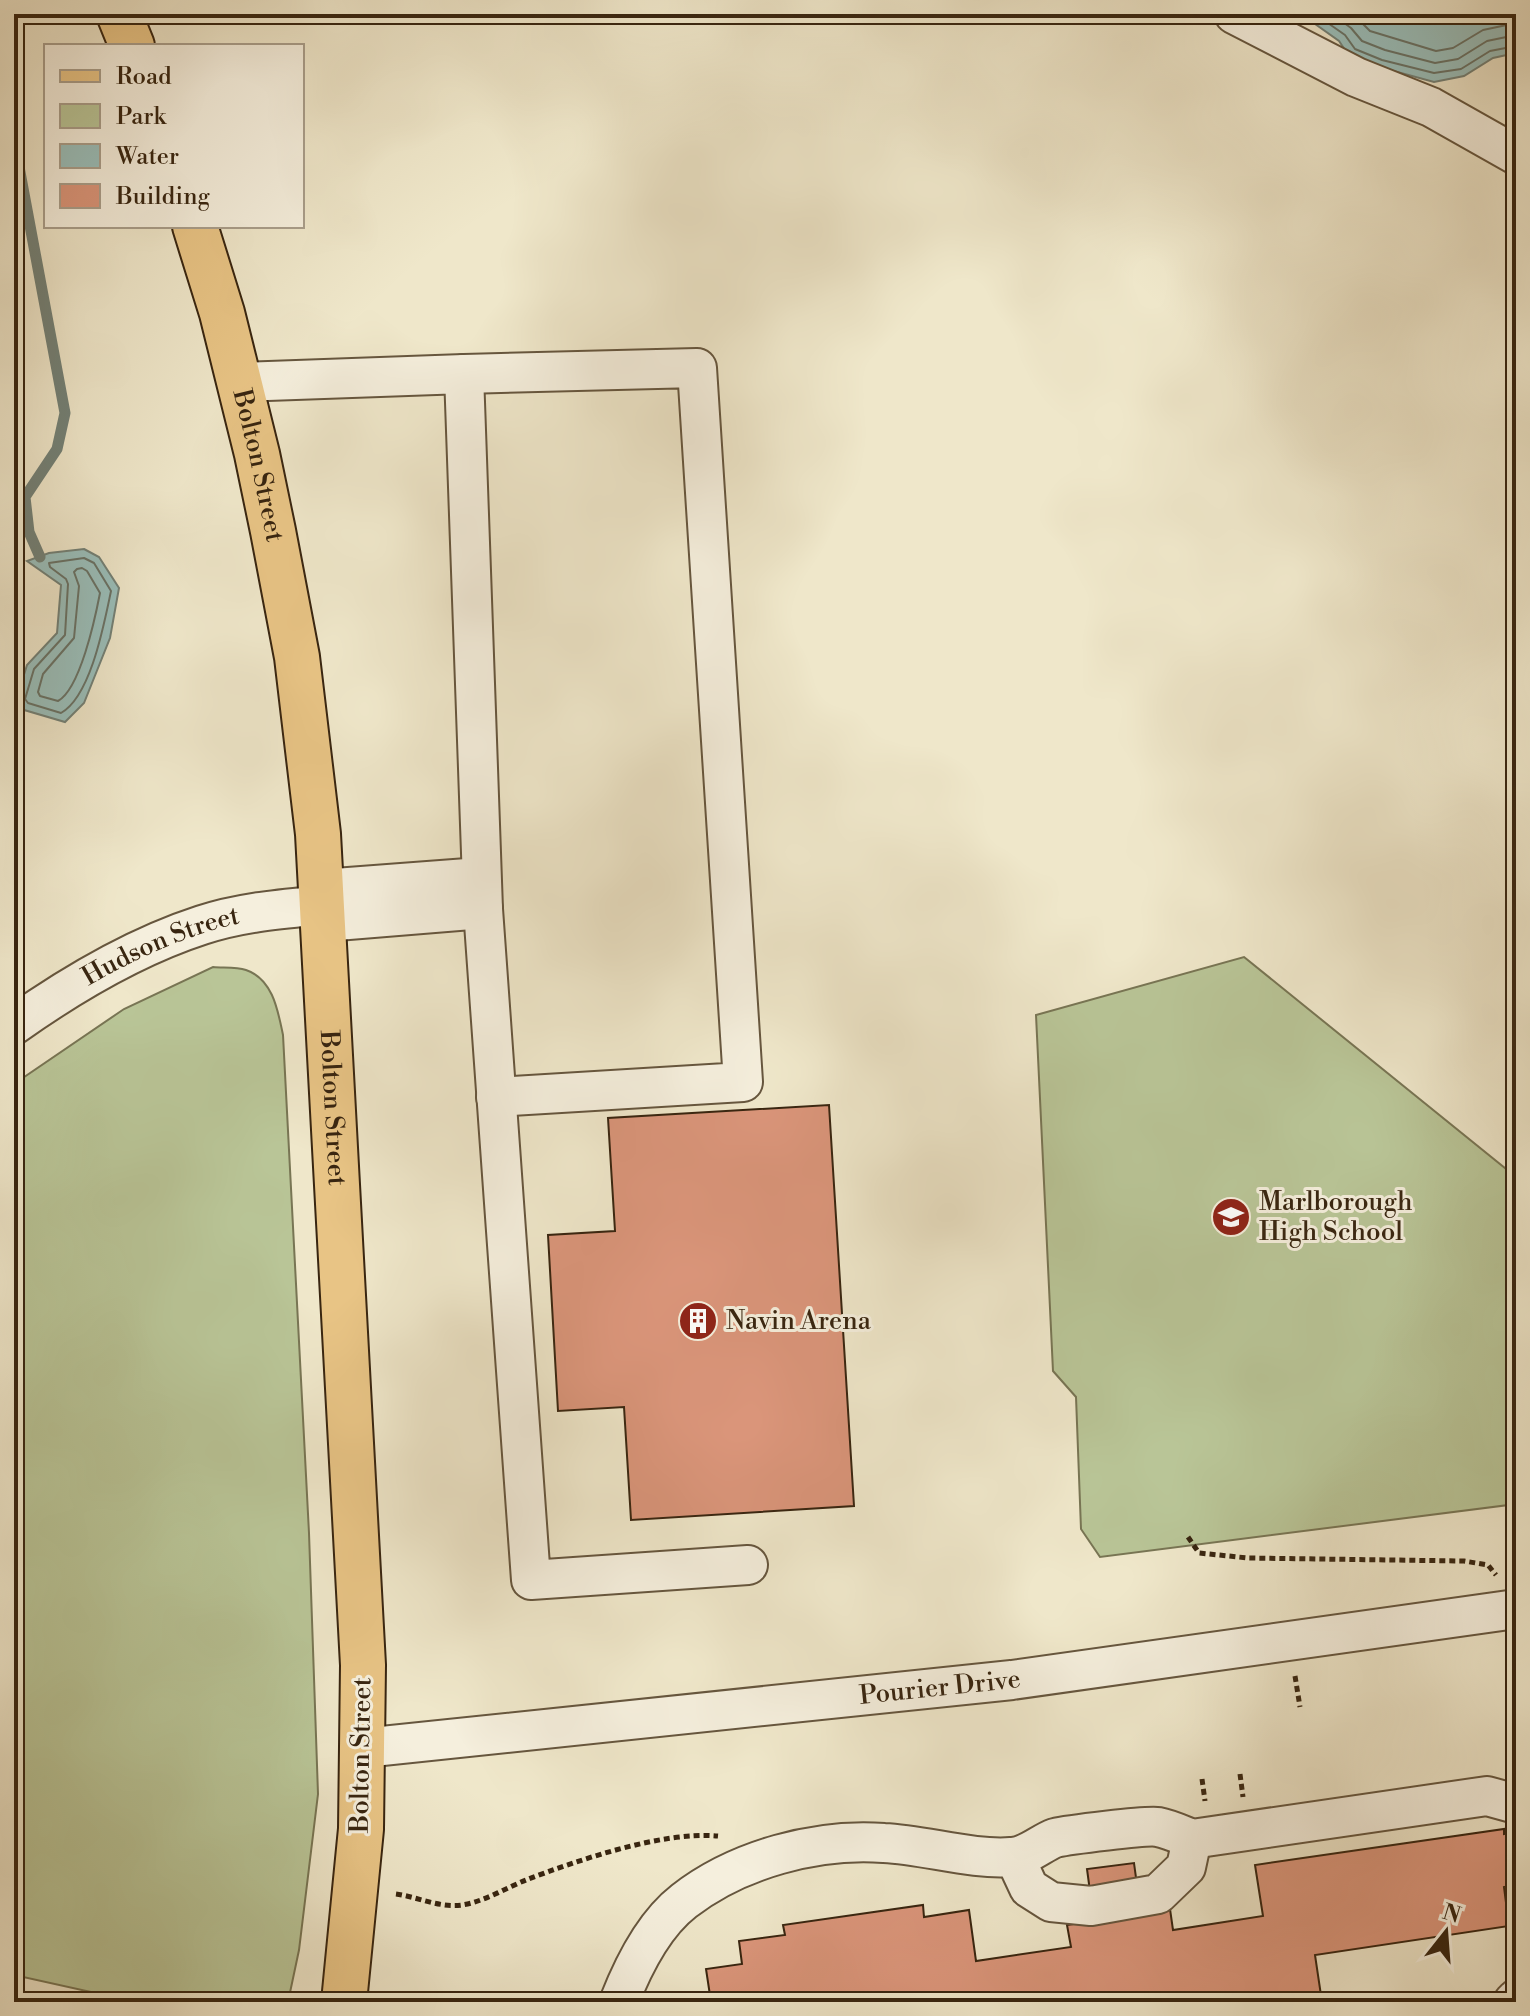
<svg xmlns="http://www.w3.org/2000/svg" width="1530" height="2016" viewBox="0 0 1530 2016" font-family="'Libre Bodoni',serif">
  <rect width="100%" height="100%" fill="#efe7ca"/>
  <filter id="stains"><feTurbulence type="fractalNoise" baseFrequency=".0025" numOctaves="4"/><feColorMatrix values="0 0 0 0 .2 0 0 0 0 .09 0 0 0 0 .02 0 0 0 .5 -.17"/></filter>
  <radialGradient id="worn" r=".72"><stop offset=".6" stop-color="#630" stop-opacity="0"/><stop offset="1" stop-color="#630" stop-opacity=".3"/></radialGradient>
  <!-- green -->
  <g fill="#b9c597" stroke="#787554" stroke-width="2">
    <path d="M 1244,957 L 1516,1177 L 1516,1504 L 1100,1557 L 1081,1529 L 1076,1397 L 1053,1371 L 1036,1015 Z"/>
    <path d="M 213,967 C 223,968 236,967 246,970 C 273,979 278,1011 283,1035 L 309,1533 L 318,1794 L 299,1950 L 288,2002 L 136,2002 L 14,1975 L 14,1084 L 124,1009 Z"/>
  </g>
  <!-- water -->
  <g fill="#9abfbb" stroke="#738177" stroke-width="2">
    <path d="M 1301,14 L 1516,14 L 1516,53 L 1493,58 L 1464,76 L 1434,82 L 1379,67 L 1349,56 L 1339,41 Z"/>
    <path d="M 84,549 L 99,557 L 119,588 L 110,638 L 84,703 L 65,722 L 14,707 L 27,665 L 57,633 L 61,585 L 27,561 L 49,553 Z"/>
  </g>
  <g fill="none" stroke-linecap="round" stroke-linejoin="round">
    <!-- shore -->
    <g stroke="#697266" stroke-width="2">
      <path d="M 1315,14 L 1345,35 L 1355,49 L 1382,60 L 1434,73 L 1461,69 L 1490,51 L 1516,46"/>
      <path d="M 1332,14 L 1351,28 L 1362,41 L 1385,50 L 1435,63 L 1458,59 L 1487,41 L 1516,35"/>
      <path d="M 1353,14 L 1370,31 L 1436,51 L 1453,48 L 1483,30 L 1516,23"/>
      <path d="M 84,558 L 94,563 L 111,591 C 104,624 91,696 61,713 L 28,703 L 25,699 L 34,669 L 65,635 L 68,584 L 66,579 L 50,567 L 49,563 Z"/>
      <path d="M 82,568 L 87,571 L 100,593 C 95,619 80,689 58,701 L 40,696 L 38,692 L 43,674 L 74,638 L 79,586 L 74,572 L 77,569 Z"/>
    </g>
    <!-- stream -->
    <path stroke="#738177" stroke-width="11" d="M 14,140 L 65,413 L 57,449 L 25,497 L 29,532 L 40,557"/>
  </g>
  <!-- building -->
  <g fill="#da957a" stroke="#382510" stroke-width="2">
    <path d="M 829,1105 L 854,1506 L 631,1520 L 624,1407 L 558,1411 L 548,1235 L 615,1231 L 608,1118 Z"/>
    <path d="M 1504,1829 L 1504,1834 L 1514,1832 L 1516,1842 L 1516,1885 L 1504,1887 L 1509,1926 L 1315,1955 L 1322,2002 L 711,2002 L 706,1969 L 742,1964 L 739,1941 L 785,1935 L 783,1925 L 923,1905 L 924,1917 L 969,1910 L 976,1961 L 1071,1947 L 1067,1925 L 1094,1921 L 1087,1869 L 1134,1863 L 1141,1914 L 1170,1909 L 1173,1930 L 1263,1916 L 1255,1865 Z"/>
  </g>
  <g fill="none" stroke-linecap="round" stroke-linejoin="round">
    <!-- minor casing -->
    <g stroke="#66563e" stroke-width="42">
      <g id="minor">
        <path d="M 1234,14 L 1356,77 L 1431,107 L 1516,155"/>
        <path d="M 464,374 L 697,368 L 743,1082 L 496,1097"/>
        <path d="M 239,382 L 464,374 L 483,909 L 531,1580 L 748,1565"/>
        <path d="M 322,889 L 481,877"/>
        <path d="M 324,922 L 483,909"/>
        <path id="s1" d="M 14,1025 C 72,984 134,947 202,925 C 241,912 282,909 323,905"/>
        <path id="s2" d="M 363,1748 L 1012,1680 L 1516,1609"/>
        <path d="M 1015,1858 L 1029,1888 L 1051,1902 L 1091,1906 L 1158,1894 L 1186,1867 L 1192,1839"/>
        <path d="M 619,2002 C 633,1966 653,1925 684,1901 C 738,1859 817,1838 884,1843 C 925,1845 972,1860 1011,1857 C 1027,1857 1041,1843 1055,1838 C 1067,1835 1147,1825 1158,1827 C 1169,1829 1182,1835 1192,1839 L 1487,1796 L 1516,1804"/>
        <path d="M 1513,2002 L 1516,1999"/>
      </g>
    </g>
    <!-- major casing -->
    <g stroke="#382510" stroke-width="48">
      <g id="major">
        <path d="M 119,14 L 132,46"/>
        <path id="s3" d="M 195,226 L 222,313 L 257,454 L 273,531 L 297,657 L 318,834 L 363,1665 L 361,1829 L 344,2002"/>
      </g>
    </g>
    <!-- path -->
    <g stroke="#382510" stroke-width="5" stroke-dasharray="6 4" stroke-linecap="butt">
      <path d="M 1188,1537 L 1199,1553 L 1248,1558 L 1464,1561 L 1488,1565 L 1496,1575"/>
      <path d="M 1295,1676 L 1300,1707"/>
      <path d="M 1240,1774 L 1243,1797"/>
      <path d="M 1202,1779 L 1205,1801"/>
      <path d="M 396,1894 C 418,1897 439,1908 462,1905 C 483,1902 506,1888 526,1880 C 578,1860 663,1831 718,1836"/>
    </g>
    <!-- minor -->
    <use href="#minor" stroke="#f5efdd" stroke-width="38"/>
    <!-- major -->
    <use href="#major" stroke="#e8c485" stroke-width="44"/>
  </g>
  <!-- icons -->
  <defs>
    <g id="school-disc" transform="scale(2)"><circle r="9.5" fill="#8f2418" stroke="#f5efdd"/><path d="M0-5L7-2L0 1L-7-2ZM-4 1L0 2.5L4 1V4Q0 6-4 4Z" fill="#fff"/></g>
    <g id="building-disc" transform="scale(2)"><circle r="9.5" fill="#8f2418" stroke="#f5efdd"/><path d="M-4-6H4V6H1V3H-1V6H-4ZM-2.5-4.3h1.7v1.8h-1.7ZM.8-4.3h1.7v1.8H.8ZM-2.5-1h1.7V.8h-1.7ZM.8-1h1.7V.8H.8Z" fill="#fff"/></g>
  </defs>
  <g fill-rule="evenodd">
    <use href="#school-disc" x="1231" y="1217"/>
    <use href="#building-disc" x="698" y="1321"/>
  </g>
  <g text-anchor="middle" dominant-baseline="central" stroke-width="6" stroke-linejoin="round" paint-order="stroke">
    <!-- street labels -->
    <g font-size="26" fill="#382510" stroke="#f5efdd">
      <text stroke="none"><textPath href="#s3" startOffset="248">Bolton Street</textPath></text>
      <text stroke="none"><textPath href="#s1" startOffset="168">Hudson Street</textPath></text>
      <text stroke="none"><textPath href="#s3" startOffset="896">Bolton Street</textPath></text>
      <text stroke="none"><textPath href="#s2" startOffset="580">Pourier Drive</textPath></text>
      <text transform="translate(361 1755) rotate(-89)">Bolton Street</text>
    </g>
    <!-- poi labels -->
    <g font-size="26" fill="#382510" stroke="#f5efdd" text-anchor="start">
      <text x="1259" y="1202">Marlborough<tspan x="1259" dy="30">High School</tspan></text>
      <text x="726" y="1321">Navin Arena</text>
    </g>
  </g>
  <!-- margin -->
  <rect width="1530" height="2016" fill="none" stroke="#efe7ca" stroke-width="48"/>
  <rect x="16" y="16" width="1498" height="1984" fill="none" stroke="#382510" stroke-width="4"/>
  <rect x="24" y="24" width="1482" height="1968" fill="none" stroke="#382510" stroke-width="2"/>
  <!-- legend -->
  <rect x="44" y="44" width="260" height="184" fill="#f5efdd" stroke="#a99e8b" stroke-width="2"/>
  <rect x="60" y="70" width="40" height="12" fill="#e8c485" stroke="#a99e8b" stroke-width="2"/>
  <text x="116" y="84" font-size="24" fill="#382510">Road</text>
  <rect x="60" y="104" width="40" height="24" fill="#b9c597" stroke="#a99e8b" stroke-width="2"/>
  <text x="116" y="124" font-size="24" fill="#382510">Park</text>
  <rect x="60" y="144" width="40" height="24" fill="#9abfbb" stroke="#a99e8b" stroke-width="2"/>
  <text x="116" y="164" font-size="24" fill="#382510">Water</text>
  <rect x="60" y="184" width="40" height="24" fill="#da957a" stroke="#a99e8b" stroke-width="2"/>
  <text x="116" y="204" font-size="24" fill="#382510">Building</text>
  <!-- north arrow -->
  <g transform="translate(1446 1932) rotate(17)" stroke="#f5efdd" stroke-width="6" paint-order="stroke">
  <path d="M0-6L14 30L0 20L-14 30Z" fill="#382510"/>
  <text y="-12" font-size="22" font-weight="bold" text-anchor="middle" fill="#382510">N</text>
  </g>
  <rect width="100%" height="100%" filter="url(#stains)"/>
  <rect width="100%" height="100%" fill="url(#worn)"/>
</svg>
